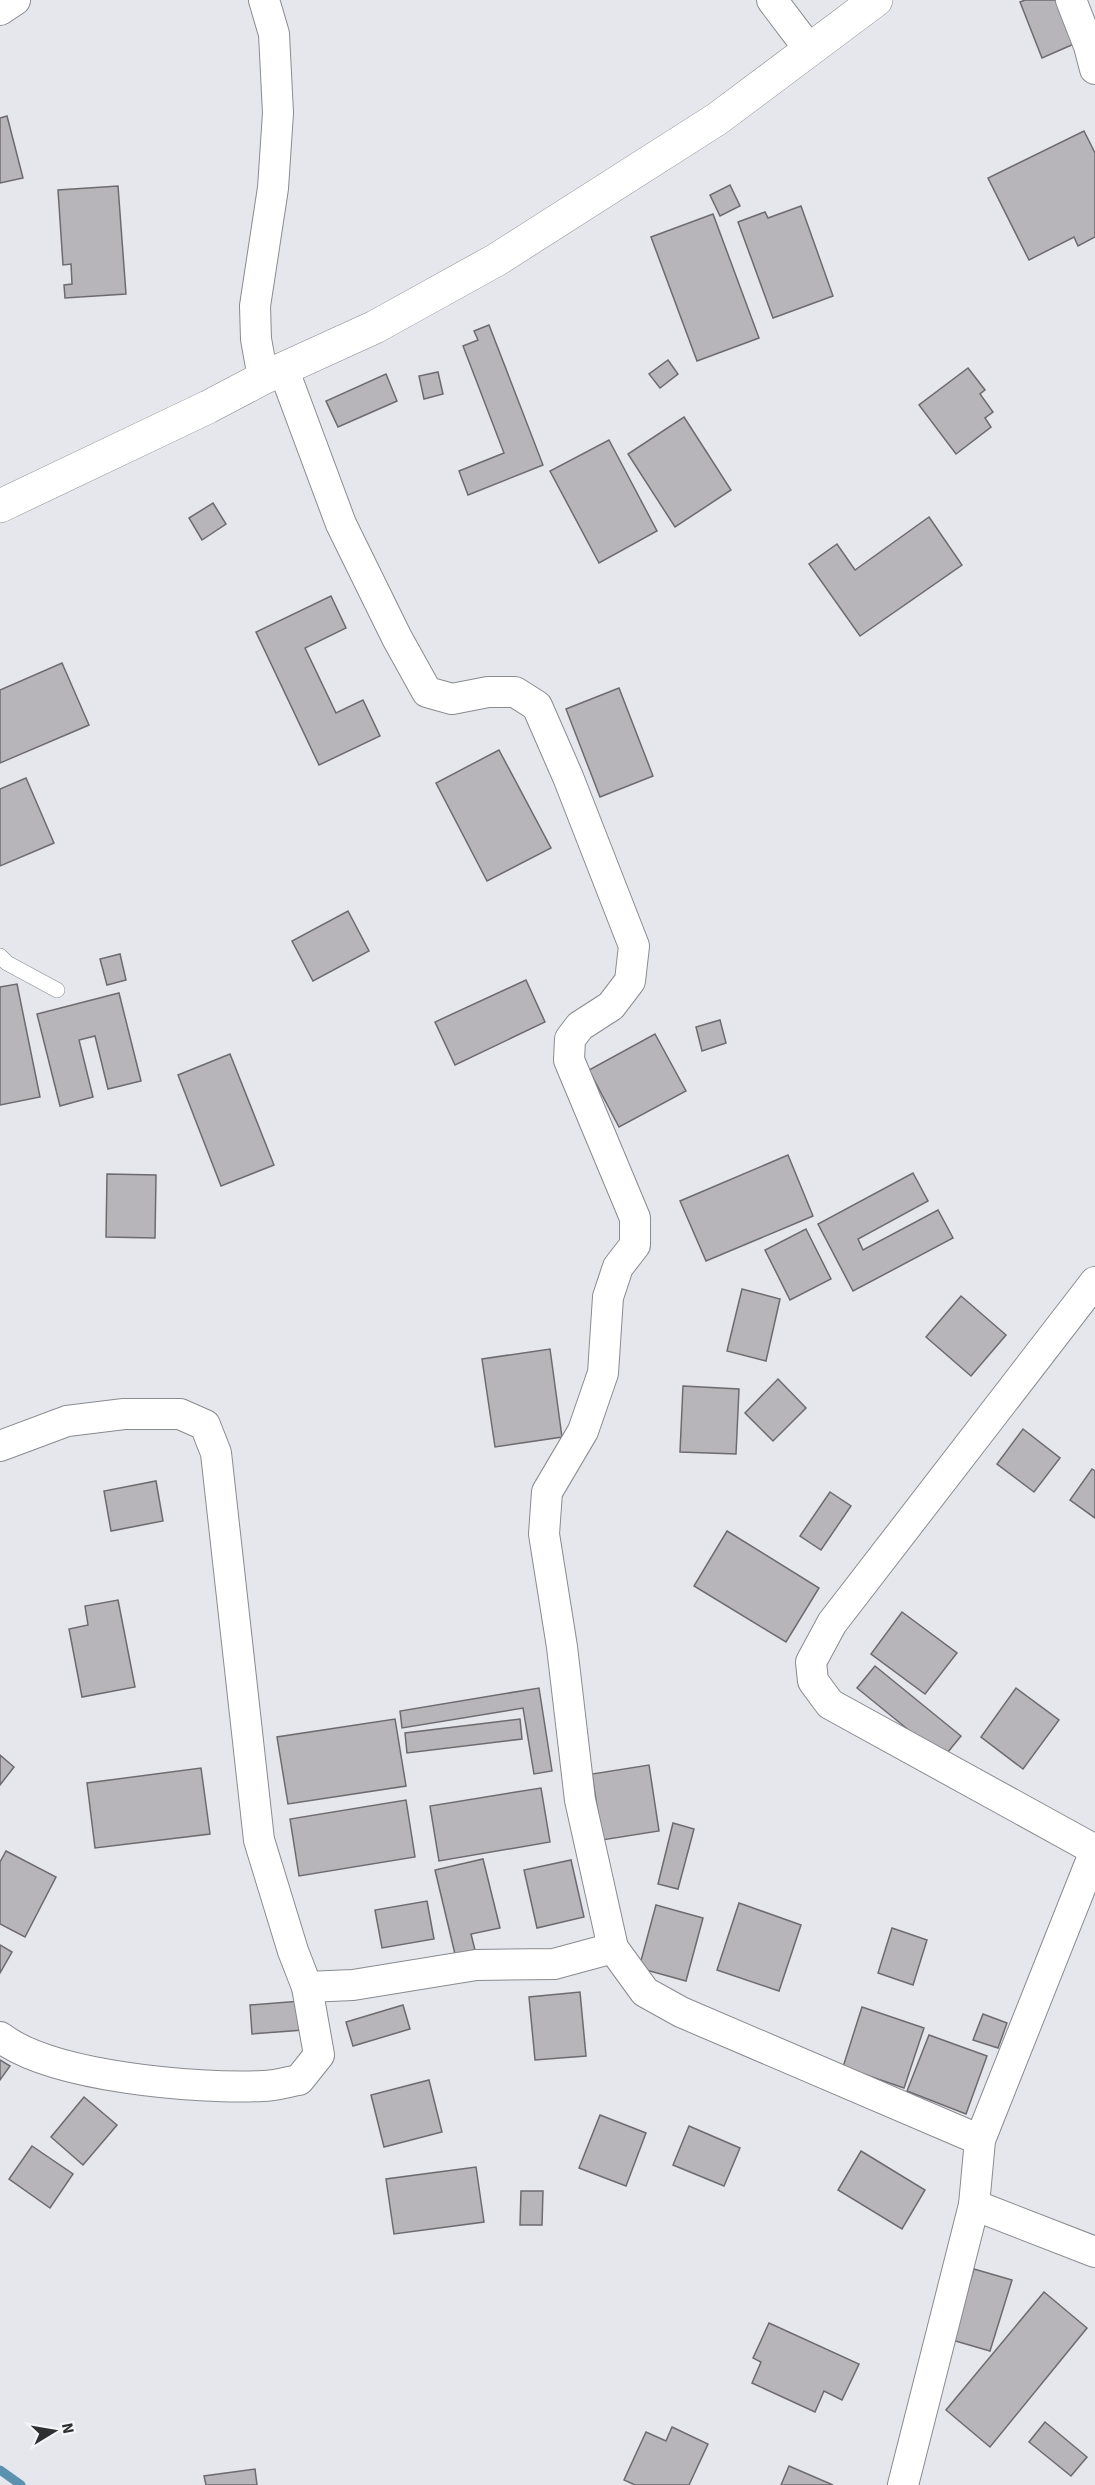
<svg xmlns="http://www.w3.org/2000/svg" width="1095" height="2485" viewBox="0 0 1095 2485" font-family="'Source Sans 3',sans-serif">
  <rect width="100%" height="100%" fill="#e5e7ed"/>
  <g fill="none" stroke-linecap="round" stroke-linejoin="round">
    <!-- stream -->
    <path stroke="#5b92b0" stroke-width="9" d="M 0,2470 L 21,2485"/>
  </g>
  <!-- building -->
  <g fill="#b7b5ba" stroke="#6d6b70" stroke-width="1.5">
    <path d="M 1025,0 L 1067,0 L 1083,40 L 1042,58 L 1020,2 Z"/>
    <path d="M 7,116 L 23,178 L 0,183 L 0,118 Z"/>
    <path d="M 1084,131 L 1095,153 L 1095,237 L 1078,246 L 1074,237 L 1029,260 L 988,178 Z"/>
    <path d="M 730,185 L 740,206 L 720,216 L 710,195 Z"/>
    <path d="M 118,186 L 126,294 L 65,298 L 64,285 L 72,284 L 71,264 L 63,265 L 58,190 Z"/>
    <path d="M 801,206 L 833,296 L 773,318 L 738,222 L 765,212 L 768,218 Z"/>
    <path d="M 713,214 L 759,338 L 697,361 L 651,237 Z"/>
    <path d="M 489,325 L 543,465 L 468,495 L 459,471 L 504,453 L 463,346 L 478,340 L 474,331 Z"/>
    <path d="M 668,360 L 678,374 L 660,388 L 649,374 Z"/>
    <path d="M 968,368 L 985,390 L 980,394 L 993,412 L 985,418 L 991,427 L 956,454 L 919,405 Z"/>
    <path d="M 438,372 L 443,394 L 424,399 L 419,376 Z"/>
    <path d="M 386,374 L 397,401 L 338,427 L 326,401 Z"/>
    <path d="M 684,417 L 731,490 L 675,527 L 628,454 Z"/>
    <path d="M 609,440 L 657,531 L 599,563 L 550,471 Z"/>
    <path d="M 213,503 L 226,524 L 202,540 L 189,518 Z"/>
    <path d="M 929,517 L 962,565 L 860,636 L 809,564 L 837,544 L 855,570 Z"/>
    <path d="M 331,596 L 346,628 L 305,648 L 336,713 L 363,700 L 380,736 L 319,765 L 256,632 Z"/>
    <path d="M 62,663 L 89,725 L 0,763 L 0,690 Z"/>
    <path d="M 619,688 L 653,776 L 600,797 L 566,709 Z"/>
    <path d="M 499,750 L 551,848 L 487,881 L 436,783 Z"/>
    <path d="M 26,778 L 54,843 L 0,866 L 0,789 Z"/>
    <path d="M 348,911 L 369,951 L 313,981 L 292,941 Z"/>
    <path d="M 120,954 L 126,980 L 107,985 L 100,959 Z"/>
    <path d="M 526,980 L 545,1022 L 455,1065 L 435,1022 Z"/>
    <path d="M 17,984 L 40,1097 L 0,1105 L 0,987 Z"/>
    <path d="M 119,993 L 141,1081 L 108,1089 L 95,1036 L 79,1040 L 93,1097 L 60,1106 L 37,1014 Z"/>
    <path d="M 720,1020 L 726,1043 L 702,1051 L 696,1027 Z"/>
    <path d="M 655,1034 L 686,1091 L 619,1127 L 589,1070 Z"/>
    <path d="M 230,1054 L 274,1165 L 221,1186 L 178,1075 Z"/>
    <path d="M 788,1155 L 813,1216 L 706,1261 L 680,1201 Z"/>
    <path d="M 913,1173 L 928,1201 L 858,1239 L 863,1250 L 938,1210 L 953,1238 L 853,1291 L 818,1224 Z"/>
    <path d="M 107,1174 L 156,1175 L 155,1238 L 106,1237 Z"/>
    <path d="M 806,1229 L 831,1279 L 790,1300 L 765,1250 Z"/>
    <path d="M 742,1289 L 780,1299 L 766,1361 L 727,1351 Z"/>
    <path d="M 961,1296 L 1006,1335 L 971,1376 L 926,1337 Z"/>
    <path d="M 550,1349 L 562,1437 L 495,1447 L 482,1359 Z"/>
    <path d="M 778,1379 L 806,1408 L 773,1441 L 745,1413 Z"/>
    <path d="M 683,1386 L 739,1389 L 736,1454 L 680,1452 Z"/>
    <path d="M 1023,1429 L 1060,1458 L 1034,1492 L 997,1464 Z"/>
    <path d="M 1092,1469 L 1095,1471 L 1095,1518 L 1070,1500 Z"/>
    <path d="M 156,1481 L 163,1521 L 111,1531 L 104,1491 Z"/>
    <path d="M 830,1492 L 851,1506 L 821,1550 L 800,1536 Z"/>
    <path d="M 727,1531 L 819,1588 L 786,1642 L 694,1586 Z"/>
    <path d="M 118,1600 L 135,1687 L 82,1697 L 69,1629 L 88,1625 L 85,1606 Z"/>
    <path d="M 902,1612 L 957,1653 L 925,1694 L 871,1654 Z"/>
    <path d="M 875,1666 L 961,1736 L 943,1758 L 857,1688 Z"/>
    <path d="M 539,1688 L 552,1771 L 534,1774 L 523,1708 L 402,1728 L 400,1711 Z"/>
    <path d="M 1016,1688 L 1059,1720 L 1023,1769 L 981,1737 Z"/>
    <path d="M 395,1719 L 406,1786 L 288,1804 L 277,1737 Z"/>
    <path d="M 520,1719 L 522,1739 L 407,1753 L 405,1733 Z"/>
    <path d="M 0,1755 L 14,1767 L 0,1785 Z"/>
    <path d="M 649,1765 L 659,1831 L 602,1840 L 592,1774 Z"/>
    <path d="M 201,1768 L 210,1834 L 95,1848 L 87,1783 Z"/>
    <path d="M 541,1788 L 550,1842 L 439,1861 L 430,1806 Z"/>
    <path d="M 406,1800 L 415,1857 L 299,1876 L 290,1819 Z"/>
    <path d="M 673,1823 L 694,1829 L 678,1889 L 658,1884 Z"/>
    <path d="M 6,1851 L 56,1877 L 25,1937 L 0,1924 L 0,1862 Z"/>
    <path d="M 483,1859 L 500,1928 L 471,1934 L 475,1950 L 455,1954 L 435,1870 Z"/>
    <path d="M 571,1860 L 584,1917 L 537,1928 L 524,1870 Z"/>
    <path d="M 427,1901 L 434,1939 L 382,1948 L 375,1910 Z"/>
    <path d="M 739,1903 L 801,1925 L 779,1991 L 717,1970 Z"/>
    <path d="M 656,1905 L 703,1918 L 686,1981 L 639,1968 Z"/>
    <path d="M 892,1928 L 927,1940 L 913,1985 L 878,1973 Z"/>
    <path d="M 0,1945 L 12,1952 L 0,1973 Z"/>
    <path d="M 580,1992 L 586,2056 L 535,2060 L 529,1997 Z"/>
    <path d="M 301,2001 L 303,2030 L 252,2034 L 250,2005 Z"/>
    <path d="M 403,2005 L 410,2029 L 353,2046 L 346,2022 Z"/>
    <path d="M 862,2007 L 924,2028 L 904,2088 L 843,2067 Z"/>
    <path d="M 983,2014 L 1007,2023 L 998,2048 L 973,2040 Z"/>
    <path d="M 929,2035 L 987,2056 L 966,2114 L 907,2091 Z"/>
    <path d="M 0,2060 L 10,2066 L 0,2080 Z"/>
    <path d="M 429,2080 L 442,2132 L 384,2147 L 371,2095 Z"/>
    <path d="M 84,2097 L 117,2125 L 83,2165 L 51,2137 Z"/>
    <path d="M 600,2115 L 646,2133 L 626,2186 L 579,2168 Z"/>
    <path d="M 689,2126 L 740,2148 L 724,2186 L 673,2165 Z"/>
    <path d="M 32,2146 L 73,2174 L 50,2208 L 9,2179 Z"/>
    <path d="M 861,2151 L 925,2190 L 902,2229 L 838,2190 Z"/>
    <path d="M 476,2167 L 484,2222 L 394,2234 L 386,2179 Z"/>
    <path d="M 521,2191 L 543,2191 L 542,2225 L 520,2225 Z"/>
    <path d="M 974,2269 L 1012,2280 L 990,2351 L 952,2340 Z"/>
    <path d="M 1044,2292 L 1087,2328 L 990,2447 L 946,2410 Z"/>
    <path d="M 769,2323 L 859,2364 L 842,2400 L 824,2391 L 815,2412 L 752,2383 L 761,2362 L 753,2358 Z"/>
    <path d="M 1045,2422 L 1087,2457 L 1071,2476 L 1029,2442 Z"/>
    <path d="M 672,2427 L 708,2444 L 689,2485 L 635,2485 L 624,2480 L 646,2432 L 666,2441 Z"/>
    <path d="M 789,2466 L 833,2485 L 781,2485 Z"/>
    <path d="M 255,2469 L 257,2485 L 206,2485 L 204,2476 Z"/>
  </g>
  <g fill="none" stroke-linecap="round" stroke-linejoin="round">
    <!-- lane casing -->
    <g stroke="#898b8f" stroke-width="16">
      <path id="lane" d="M 0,956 L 7,963 L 57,990"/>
    </g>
    <!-- street casing -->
    <g stroke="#898b8f" stroke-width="32">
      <g id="street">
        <path d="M 772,0 L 809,49"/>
        <path d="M 1071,0 L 1089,46 L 1095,69"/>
        <path d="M 0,10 L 15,0"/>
        <path d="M 283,368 L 341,524 L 397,638 L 427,692 L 452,699 L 488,692 L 515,692 L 537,706 L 568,777 L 634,946 L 630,981 L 611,1006 L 580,1026 L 570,1039 L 569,1060 L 635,1218 L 635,1245 L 618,1267 L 608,1297 L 603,1373 L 583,1431 L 547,1492 L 544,1534 L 562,1647 L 580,1800 L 613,1948 L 645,1992 L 681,2012 L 980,2140"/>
        <path d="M 263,378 L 256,339 L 255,306 L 273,188 L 278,113 L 274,34 L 264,0"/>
        <path d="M 1095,1282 L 832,1623 L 811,1662 L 813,1681 L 830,1704 L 1095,1850"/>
        <path d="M 0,1446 L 67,1421 L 124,1414 L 180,1414 L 205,1425 L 216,1453 L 259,1840 L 293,1951 L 307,1987 L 353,1985 L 476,1965 L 554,1964 L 613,1948"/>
        <path d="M 0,2037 C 52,2077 196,2089 263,2086 C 275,2086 287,2082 299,2080 L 319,2055 L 307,1987"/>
        <path d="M 974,2205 L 1095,2252"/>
        <path d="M 903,2485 L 974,2205 L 980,2140 L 1095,1851"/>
      </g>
    </g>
    <!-- secondary casing -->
    <g stroke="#898b8f" stroke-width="34">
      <path id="secondary" d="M 0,506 L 208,407 L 263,378 L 375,327 L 496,260 L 717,119 L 876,0"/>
    </g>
    <!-- lane -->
    <use href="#lane" stroke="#fff" stroke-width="15"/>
    <!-- street -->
    <use href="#street" stroke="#fff" stroke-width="30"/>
    <!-- secondary -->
    <use href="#secondary" stroke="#fff" stroke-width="33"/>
  </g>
  <!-- north arrow -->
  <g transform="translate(54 2431) rotate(79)" stroke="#f3f5fa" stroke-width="4.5" paint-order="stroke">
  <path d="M0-4.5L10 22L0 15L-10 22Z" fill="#2f2f31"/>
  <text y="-9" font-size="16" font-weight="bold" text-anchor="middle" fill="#2f2f31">N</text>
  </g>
</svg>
